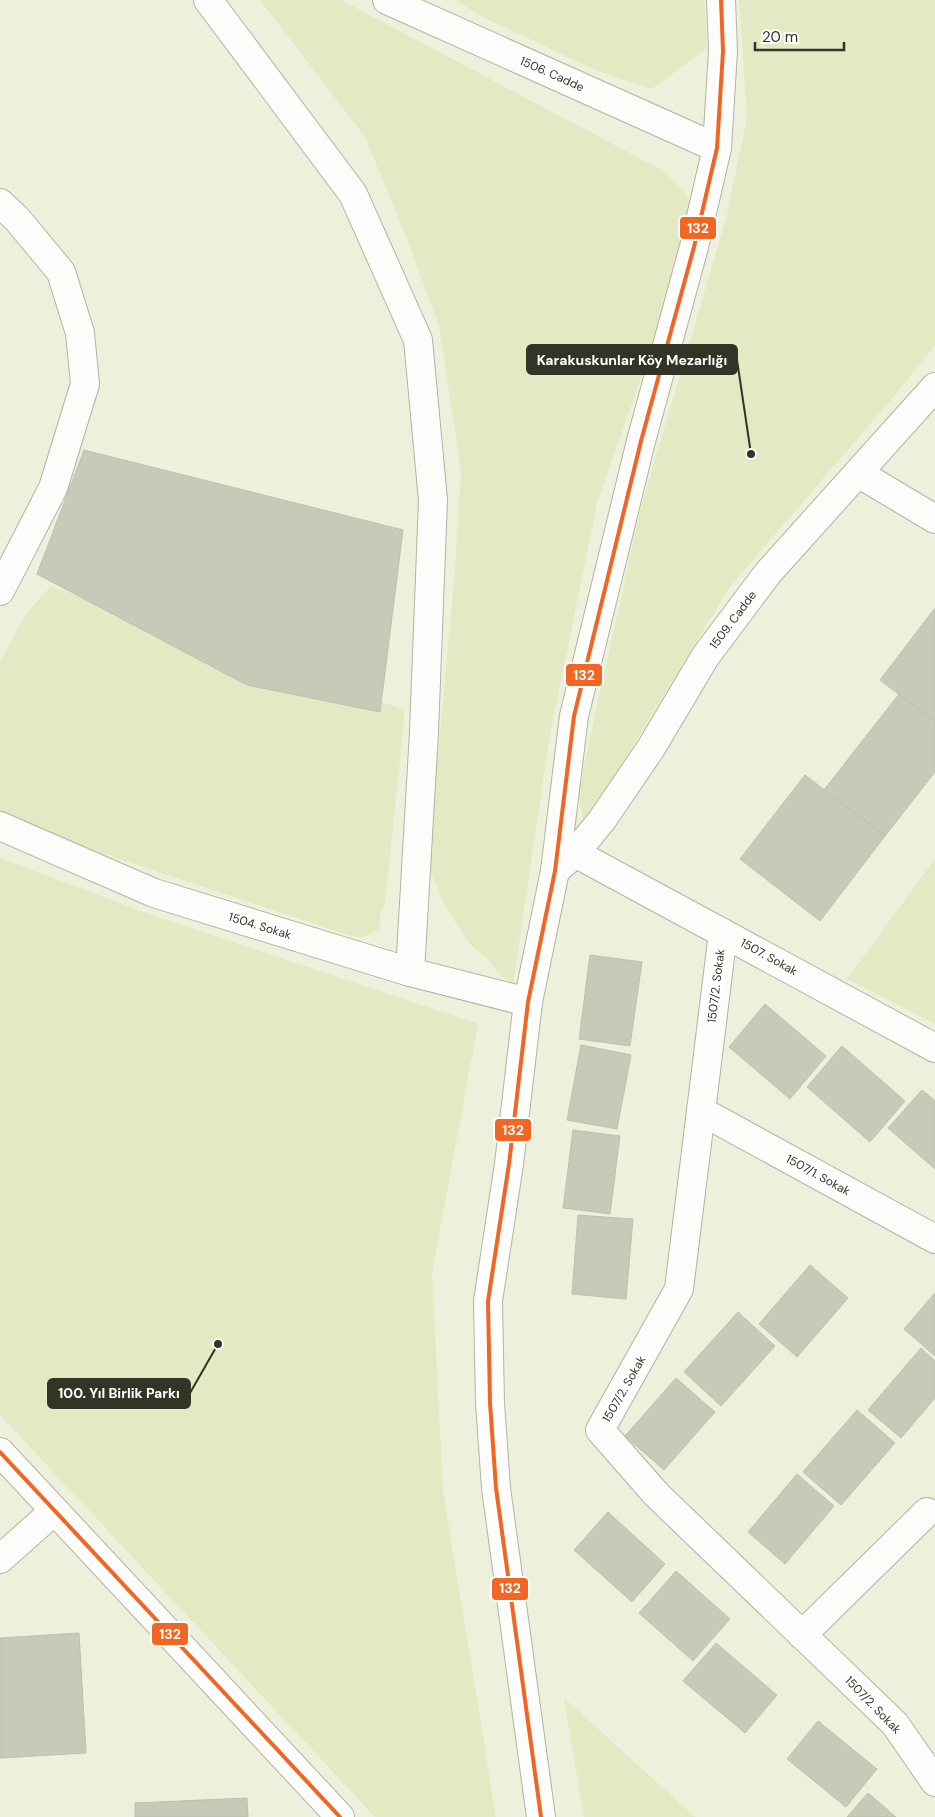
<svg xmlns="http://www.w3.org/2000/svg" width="935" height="1817" viewBox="0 0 935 1817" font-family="'DM Sans',sans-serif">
  <rect width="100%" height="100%" fill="#edf1db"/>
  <!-- green -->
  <g fill="#e4e9c3">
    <path d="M 260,0 L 341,0 L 660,169 C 673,180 687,190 691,207 L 679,259 L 637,389 L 598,500 L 551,728 L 513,984 L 501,976 L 488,960 L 468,942 L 444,904 L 428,864 L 454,581 L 461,471 L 439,326 L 407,239 L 365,137 Z"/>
    <path d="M 456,0 L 704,0 L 707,48 L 652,89 L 597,71 L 481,16 Z"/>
    <path d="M 739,0 L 935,0 L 935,345 L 890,401 L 729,588 L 602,797 L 583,819 L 578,793 L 641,507 L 726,219 L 747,118 Z"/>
    <path d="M 51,586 L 405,710 L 385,905 L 381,912 L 379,928 C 368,937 362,939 348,935 L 44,834 L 0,812 L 0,661 C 10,647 15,630 25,616 C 33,605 42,596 51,586 Z"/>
    <path d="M 0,858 L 152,915 L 478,1024 L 432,1273 L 443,1490 L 496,1817 L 375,1817 L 0,1415 Z"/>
    <path d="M 935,859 L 935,1024 L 847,979 Z"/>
    <path d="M 564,1698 L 695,1817 L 584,1817 Z"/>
  </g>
  <!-- building -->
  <g fill="#c7cab7" stroke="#bdc0af">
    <path d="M 84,450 L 403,530 L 380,712 L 247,685 L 37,574 Z"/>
    <path d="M 935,608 L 935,722 L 880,680 Z"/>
    <path d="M 899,694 L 935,722 L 935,772 L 885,836 L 824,790 Z"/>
    <path d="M 805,775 L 885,836 L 820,921 L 740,859 Z"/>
    <path d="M 590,955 L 642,962 L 630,1046 L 579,1039 Z"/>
    <path d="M 765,1004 L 826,1056 L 790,1099 L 729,1047 Z"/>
    <path d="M 581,1045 L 631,1055 L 617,1129 L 567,1120 Z"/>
    <path d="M 842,1046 L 905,1101 L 870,1142 L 807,1087 Z"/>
    <path d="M 922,1090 L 935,1101 L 935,1169 L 888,1128 Z"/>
    <path d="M 573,1130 L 620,1136 L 610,1214 L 563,1208 Z"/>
    <path d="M 578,1215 L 633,1219 L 626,1299 L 572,1294 Z"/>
    <path d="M 810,1265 L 848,1298 L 797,1357 L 759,1324 Z"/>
    <path d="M 935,1293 L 935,1356 L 904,1329 Z"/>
    <path d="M 738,1312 L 775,1346 L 721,1406 L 684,1372 Z"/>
    <path d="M 921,1348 L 935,1361 L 935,1398 L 901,1438 L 868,1410 Z"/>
    <path d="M 676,1378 L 715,1412 L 664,1470 L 625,1436 Z"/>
    <path d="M 857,1410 L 895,1443 L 841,1505 L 803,1472 Z"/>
    <path d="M 797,1474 L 834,1506 L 785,1564 L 748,1532 Z"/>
    <path d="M 608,1512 L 665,1564 L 632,1602 L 574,1550 Z"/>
    <path d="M 676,1571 L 730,1619 L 693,1661 L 639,1613 Z"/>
    <path d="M 79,1633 L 86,1753 L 0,1758 L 0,1638 Z"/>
    <path d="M 716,1643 L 777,1695 L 745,1733 L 683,1681 Z"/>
    <path d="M 818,1721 L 877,1769 L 846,1807 L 787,1759 Z"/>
    <path d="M 868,1793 L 896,1817 L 847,1817 Z"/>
    <path d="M 247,1798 L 248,1817 L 135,1817 L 135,1803 Z"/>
  </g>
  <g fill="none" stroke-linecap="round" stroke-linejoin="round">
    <!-- street casing -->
    <g stroke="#b1b3a3" stroke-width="30">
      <g id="street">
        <path d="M 208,0 L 353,194 L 418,340 L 433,500 L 424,732 L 410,972"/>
        <path d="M 387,0 L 717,148"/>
        <path d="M 0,203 L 17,219 L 61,272 L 80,333 L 85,384 L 53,488 L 0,591"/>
        <path d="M 858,473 L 935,519"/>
        <path d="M 0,826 L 154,893 L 410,972 L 528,1002"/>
        <path d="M 575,853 L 935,1048"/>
        <path d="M 555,871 L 575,853 L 602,820 L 651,748 L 705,657 L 768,573 L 935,387"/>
        <path d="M 723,933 L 679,1289 L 600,1430 L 656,1494 L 895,1724 L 935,1782"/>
        <path d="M 701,1111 L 935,1239"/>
        <path d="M 0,1452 L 340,1817"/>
        <path d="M 0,1559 L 54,1511"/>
        <path d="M 802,1635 L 927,1512"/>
      </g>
    </g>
    <!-- secondary casing -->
    <g stroke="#b1b3a3" stroke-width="30">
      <path id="secondary" d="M 541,1817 L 496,1488 L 490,1403 L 488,1301 L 509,1164 L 528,1002 L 555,871 L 574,716 L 641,441 L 694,247 L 717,148 L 723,51 L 721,0"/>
    </g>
    <!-- street -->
    <use href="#street" stroke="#fcfdfa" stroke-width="28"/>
    <!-- secondary -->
    <use href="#secondary" stroke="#fcfdfa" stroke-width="28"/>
    <!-- bus-1 casing -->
    <g stroke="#fff" stroke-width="8">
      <g id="bus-1">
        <path d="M 0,1452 L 340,1817"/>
        <path d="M 541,1817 L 496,1488 L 490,1403 L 488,1301 L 509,1164 L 528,1002 L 555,871 L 574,716 L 641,441 L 694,247 L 717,148 L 723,51 L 721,0"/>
      </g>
    </g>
    <!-- bus-1 -->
    <use href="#bus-1" stroke="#f26522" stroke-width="4"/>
  </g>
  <g text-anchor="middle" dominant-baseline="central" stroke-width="4" stroke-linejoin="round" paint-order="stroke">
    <!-- street labels -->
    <g font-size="12" fill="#323425" stroke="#fff">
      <text transform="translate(552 74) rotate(24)">1506. Cadde</text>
      <text transform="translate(733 620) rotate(-53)">1509. Cadde</text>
      <text transform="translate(260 926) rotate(17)">1504. Sokak</text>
      <text transform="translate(769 957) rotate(29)">1507. Sokak</text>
      <text transform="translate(716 986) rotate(-83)">1507/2. Sokak</text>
      <text transform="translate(818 1175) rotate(29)">1507/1. Sokak</text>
      <text transform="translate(624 1389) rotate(-60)">1507/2. Sokak</text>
      <text transform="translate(873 1705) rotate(46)">1507/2. Sokak</text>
    </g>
  </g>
  <!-- callouts -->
  <path fill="none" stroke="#323425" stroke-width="2" d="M751 454L737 360M218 1344L190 1393"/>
  <g fill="#323425" stroke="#fff" stroke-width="2">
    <circle cx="751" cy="454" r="5"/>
    <circle cx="218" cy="1344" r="5"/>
  </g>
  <g fill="#323425" stroke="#323425" stroke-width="2">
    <rect x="527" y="345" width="210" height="29" rx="5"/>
    <rect x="48" y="1379" width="142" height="29" rx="5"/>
  </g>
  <g font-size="14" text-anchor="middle" font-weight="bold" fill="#fff">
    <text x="632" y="365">Karakuskunlar Köy Mezarlığı</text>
    <text x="119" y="1398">100. Yıl Birlik Parkı</text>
  </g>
  <g stroke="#fff" stroke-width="2">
    <rect x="679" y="216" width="38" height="24" rx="5" fill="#f26522"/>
    <rect x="565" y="663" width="38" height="24" rx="5" fill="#f26522"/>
    <rect x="494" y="1118" width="38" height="24" rx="5" fill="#f26522"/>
    <rect x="491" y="1577" width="38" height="24" rx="5" fill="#f26522"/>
    <rect x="151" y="1622" width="38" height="24" rx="5" fill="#f26522"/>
  </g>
  <g font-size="14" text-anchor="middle" font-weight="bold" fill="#fff">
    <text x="698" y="233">132</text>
    <text x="584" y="680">132</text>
    <text x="513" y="1135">132</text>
    <text x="510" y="1593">132</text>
    <text x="170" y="1639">132</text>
  </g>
  <!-- scale -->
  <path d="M755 42v8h89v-8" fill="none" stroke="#323425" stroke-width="2.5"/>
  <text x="762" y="42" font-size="15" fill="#323425" stroke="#ffffff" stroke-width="4" paint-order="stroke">20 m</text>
</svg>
